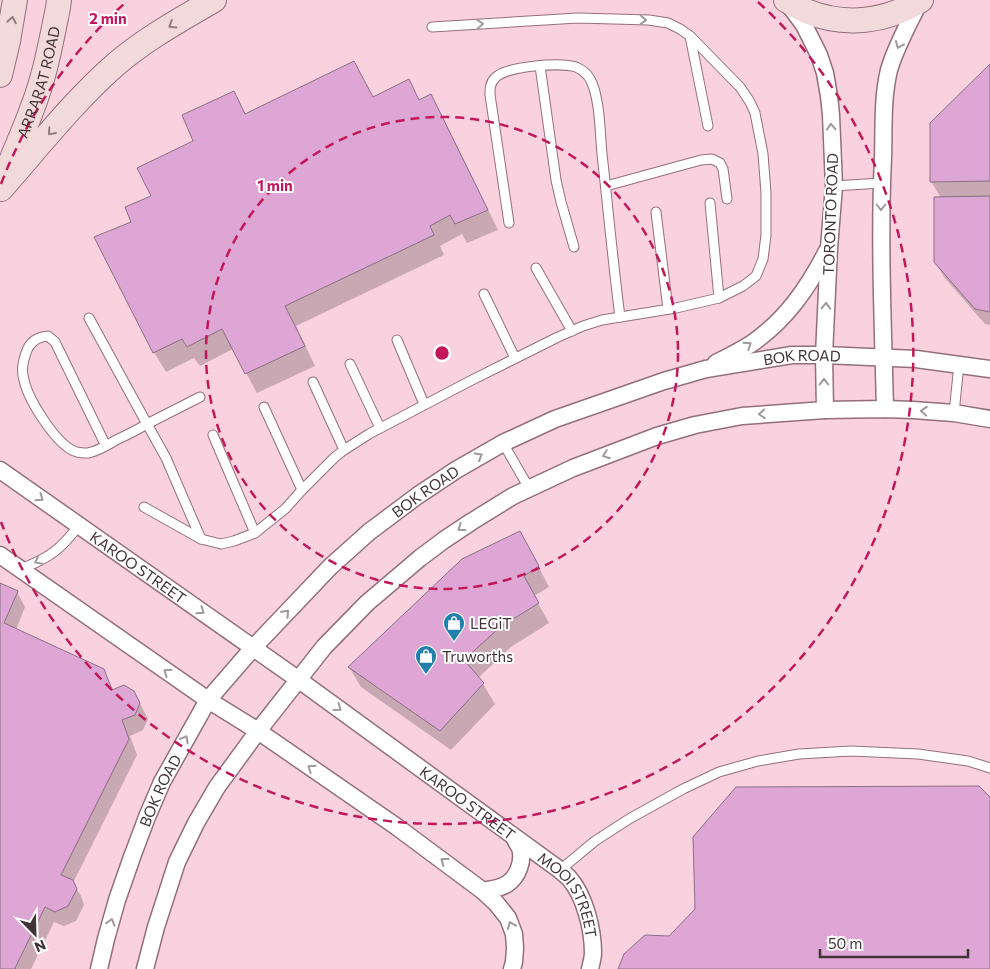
<svg xmlns="http://www.w3.org/2000/svg" width="990" height="969" viewBox="0 0 990 969" font-family="Commissioner,sans-serif">
  <rect width="100%" height="100%" fill="#fad2df"/>
  <!-- shadow -->
  <g fill="#0003">
    <path d="M 990,65 L 990,325 L 985,324 L 944,277 L 935,262 L 941,198 L 931,181 Z"/>
    <path d="M 408,81 L 419,100 L 430,95 L 442,115 L 498,230 L 467,243 L 462,234 L 440,246 L 444,255 L 296,326 L 315,366 L 257,393 L 233,349 L 200,366 L 194,358 L 166,372 L 154,352 L 133,222 L 233,92 L 246,115 L 373,98 Z"/>
    <path d="M 531,552 L 549,587 L 534,596 L 549,623 L 511,647 L 478,678 L 483,684 L 495,704 L 451,750 L 361,687 L 349,667 Z"/>
    <path d="M 0,584 L 17,592 L 25,607 L 16,630 L 103,670 L 114,691 L 134,692 L 148,719 L 143,730 L 130,736 L 137,755 L 73,883 L 81,896 L 84,905 L 76,921 L 64,926 L 54,922 L 31,969 L 0,969 Z"/>
  </g>
  <!-- building -->
  <g fill="#dea6d4" stroke="#8a6f86">
    <path d="M 354,61 L 373,97 L 409,79 L 419,100 L 431,94 L 488,210 L 455,224 L 450,215 L 430,226 L 434,235 L 285,306 L 305,346 L 245,374 L 222,329 L 187,347 L 182,339 L 153,353 L 94,237 L 131,222 L 125,207 L 151,196 L 137,168 L 193,141 L 182,115 L 234,91 L 245,114 Z"/>
    <path d="M 990,64 L 990,181 L 930,182 L 930,123 Z"/>
    <path d="M 990,196 L 990,312 L 975,309 L 934,262 L 934,197 Z"/>
    <path d="M 520,531 L 539,566 L 524,576 L 539,603 L 500,627 L 464,660 L 484,683 L 440,731 L 348,667 L 462,559 Z"/>
    <path d="M 0,583 L 18,591 L 4,623 L 104,669 L 112,690 L 124,685 L 134,691 L 140,703 L 135,715 L 122,720 L 129,739 L 61,875 L 73,880 L 77,889 L 68,906 L 55,912 L 45,907 L 15,968 L 16,969 L 0,969 Z"/>
    <path d="M 979,786 L 990,797 L 990,969 L 618,969 L 624,954 L 645,935 L 669,936 L 695,909 L 693,837 L 736,787 Z"/>
  </g>
  <g fill="none" stroke-linecap="round" stroke-linejoin="round">
    <!-- lane casing -->
    <g stroke="#936f7b" stroke-width="11">
      <g id="lane">
        <path d="M 690,36 L 708,126"/>
        <path d="M 540,66 L 556,180 L 561,202 L 574,247"/>
        <path d="M 606,186 L 701,160 L 712,159 L 720,163 L 723,169 L 727,199"/>
        <path d="M 834,186 L 881,183"/>
        <path d="M 710,203 L 719,298"/>
        <path d="M 656,212 L 668,309"/>
        <path d="M 509,223 L 490,95 C 490,88 490,83 495,78 C 505,66 561,62 576,67 C 583,70 589,75 592,83 C 600,102 600,133 602,154 C 608,208 613,263 620,317"/>
        <path d="M 536,268 L 572,331"/>
        <path d="M 484,294 L 515,358"/>
        <path d="M 89,318 L 147,424 L 200,397"/>
        <path d="M 397,340 L 424,404"/>
        <path d="M 350,364 L 380,428"/>
        <path d="M 313,382 L 344,450"/>
        <path d="M 264,407 L 302,490"/>
        <path d="M 954,413 L 959,364"/>
        <path d="M 213,435 L 255,533"/>
        <path d="M 503,443 L 529,488"/>
        <path d="M 106,446 L 55,342 L 48,336 C 36,337 29,343 26,353 C 23,362 21,370 24,380 C 28,399 57,447 77,452 C 80,453 86,453 88,453 C 98,451 108,445 116,440 C 127,435 137,430 147,424 L 166,458 L 201,539"/>
        <path d="M 144,507 L 201,539 L 221,544 L 234,541 L 255,533 L 285,509 L 302,490 L 335,457 L 344,450 L 369,434 L 470,381 L 558,337 L 583,326 L 602,320 L 676,308 L 719,298 L 743,286 L 756,276 L 763,259 L 766,235 L 766,193 L 763,154 L 755,113 L 750,102 L 740,87 L 690,36 L 680,29 L 668,23 L 649,20 L 578,18 L 432,27"/>
        <path d="M 19,570 C 48,558 60,551 79,525"/>
        <path d="M 560,870 L 595,841 L 629,819 L 683,789 L 719,772 L 758,761 L 799,754 L 851,751 L 918,754 L 968,761 L 990,768"/>
      </g>
    </g>
    <!-- street casing -->
    <g stroke="#936f7b" stroke-width="19">
      <g id="street">
        <path d="M 790,6 L 804,25 L 819,55 L 825,73 L 829,96 L 831,115 L 834,186 L 829,248 L 824,355 L 825,410"/>
        <path d="M 716,363 C 728,357 740,351 751,344 C 786,320 808,288 827,251"/>
        <path d="M 885,409 C 883,325 879,241 883,158 C 884,129 882,99 889,70 C 896,46 909,23 920,1"/>
        <path id="s1" d="M 0,470 L 299,680 L 560,870 C 563,873 566,875 569,878 C 585,896 593,930 593,953 C 593,958 591,964 590,969"/>
        <path d="M 0,555 L 208,700 L 258,731 L 397,827 L 483,891 L 496,903 L 508,918 L 514,934 L 515,948 L 514,962 L 512,969"/>
        <path d="M 483,891 C 491,889 499,889 507,884 C 518,877 524,860 520,848 C 518,844 515,840 514,837"/>
        <path id="s2" d="M 99,969 L 106,939 L 117,900 L 132,857 L 147,817 L 162,782 L 208,700 L 253,648 L 330,567 L 369,532 L 417,496 L 456,470 L 503,443 L 555,419 L 664,381 L 706,369 L 792,355 L 824,355 L 916,359 L 990,369"/>
        <path d="M 145,969 L 156,927 L 177,862 L 196,823 L 217,787 L 258,731 L 324,647 L 367,603 L 420,558 L 444,540 L 471,522 L 513,496 L 573,468 L 657,436 L 695,425 L 742,416 L 825,410 L 885,409 L 913,410 L 954,413 L 990,419"/>
      </g>
    </g>
    <!-- secondary casing -->
    <g stroke="#936f7b" stroke-width="26">
      <g id="secondary">
        <path d="M 786,0 C 793,4 799,8 806,11 C 845,27 886,22 921,0"/>
        <path d="M 0,75 L 8,41 L 15,0"/>
        <path id="s3" d="M 5,177 C 13,154 24,132 32,109 C 45,76 51,42 58,8 L 59,0"/>
        <path d="M 1,189 C 38,147 73,102 115,65 C 145,39 180,20 214,0"/>
      </g>
    </g>
    <!-- lane -->
    <use href="#lane" stroke="#fff" stroke-width="9"/>
    <!-- street -->
    <use href="#street" stroke="#fff" stroke-width="16"/>
    <!-- secondary -->
    <use href="#secondary" stroke="#f2dada" stroke-width="24"/>
  </g>
  <!-- one-way arrows -->
  <defs><path id="oneway-chevron" d="M-2-3.5L2.5 0L-2 3.5" fill="none" stroke-width="1.6" stroke-linecap="round" stroke-linejoin="round" transform="scale(1.25)"/></defs>
  <g stroke="#917e81">
    <use href="#oneway-chevron" transform="translate(12 20) rotate(-80)"/>
    <use href="#oneway-chevron" transform="translate(172 25) rotate(148)"/>
    <use href="#oneway-chevron" transform="translate(51 132) rotate(131)"/>
  </g>
  <g stroke="#a0999c">
    <use href="#oneway-chevron" transform="translate(643 20) rotate(3)"/>
    <use href="#oneway-chevron" transform="translate(480 24) rotate(-4)"/>
    <use href="#oneway-chevron" transform="translate(899 45) rotate(113)"/>
    <use href="#oneway-chevron" transform="translate(831 127) rotate(-93)"/>
    <use href="#oneway-chevron" transform="translate(881 207) rotate(90)"/>
    <use href="#oneway-chevron" transform="translate(826 306) rotate(-88)"/>
    <use href="#oneway-chevron" transform="translate(748 345) rotate(-34)"/>
    <use href="#oneway-chevron" transform="translate(824 382) rotate(-90)"/>
    <use href="#oneway-chevron" transform="translate(924 411) rotate(-176)"/>
    <use href="#oneway-chevron" transform="translate(762 414) rotate(176)"/>
    <use href="#oneway-chevron" transform="translate(606 455) rotate(159)"/>
    <use href="#oneway-chevron" transform="translate(479 456) rotate(-30)"/>
    <use href="#oneway-chevron" transform="translate(40 498) rotate(35)"/>
    <use href="#oneway-chevron" transform="translate(461 528) rotate(146)"/>
    <use href="#oneway-chevron" transform="translate(38 561) rotate(154)"/>
    <use href="#oneway-chevron" transform="translate(201 611) rotate(35)"/>
    <use href="#oneway-chevron" transform="translate(286 613) rotate(-46)"/>
    <use href="#oneway-chevron" transform="translate(167 672) rotate(-145)"/>
    <use href="#oneway-chevron" transform="translate(338 708) rotate(36)"/>
    <use href="#oneway-chevron" transform="translate(185 739) rotate(-61)"/>
    <use href="#oneway-chevron" transform="translate(311 768) rotate(-146)"/>
    <use href="#oneway-chevron" transform="translate(444 861) rotate(-143)"/>
    <use href="#oneway-chevron" transform="translate(111 922) rotate(-74)"/>
    <use href="#oneway-chevron" transform="translate(511 925) rotate(-113)"/>
  </g>
  <!-- distance rings -->
  <g fill="none" stroke="#c2185b" stroke-width="2.5" stroke-dasharray="9 6">
    <circle cx="442" cy="353" r="236"/>
    <path d="M1 184A472 472 0 0 1 126 2M758 2A472 472 0 1 1 1 522"/>
  </g>
  <!-- icons -->
  <defs>
    <g id="shop-pin" transform="scale(1.125)"><path d="M0 17L-7.5 6A9.5 9.5 0 1 1 7.5 6Z" fill="#2280ad" stroke="#fff"/><path d="M-5-2.5h2.3a2.7 3.5 0 0 1 5.4 0H5L5.5 6h-11ZM-1.5-2.5h3a1.5 2.3 0 0 0-3 0Z" fill="#fff"/></g>
  </defs>
  <g fill-rule="evenodd">
    <use href="#shop-pin" x="454" y="623"/>
    <use href="#shop-pin" x="426" y="656"/>
  </g>
  <g text-anchor="middle" dominant-baseline="central" stroke-width="4" stroke-linejoin="round" paint-order="stroke">
    <!-- street labels -->
    <g font-size="15" fill="#423338" stroke="#fff">
      <text stroke="none"><textPath href="#s3" startOffset="101">ARRARAT ROAD</textPath></text>
      <text transform="translate(830 214) rotate(-88)">TORONTO ROAD</text>
      <text stroke="none"><textPath href="#s2" startOffset="999">BOK ROAD</textPath></text>
      <text stroke="none"><textPath href="#s2" startOffset="594">BOK ROAD</textPath></text>
      <text stroke="none"><textPath href="#s1" startOffset="169">KAROO STREET</textPath></text>
      <text stroke="none"><textPath href="#s2" startOffset="189">BOK ROAD</textPath></text>
      <text stroke="none"><textPath href="#s1" startOffset="574">KAROO STREET</textPath></text>
      <text stroke="none"><textPath href="#s1" startOffset="714">MOOI STREET</textPath></text>
    </g>
    <!-- poi labels -->
    <g font-size="15" fill="#423338" stroke="#fff" text-anchor="start">
      <text x="470" y="623">LEGiT</text>
      <text x="442" y="656">Truworths</text>
    </g>
  </g>
  <circle cx="442" cy="353" r="8" fill="#c2185b" stroke="#fff" stroke-width="2.5"/>
  <g font-size="15" text-anchor="middle" font-weight="bold" fill="#c2185b" stroke="#fff" stroke-width="4" stroke-linejoin="round" paint-order="stroke">
    <text x="108" y="24">2 min</text>
    <text x="275" y="191">1 min</text>
  </g>
  <!-- north arrow -->
  <g transform="translate(35 934) rotate(157)" stroke="#ffffff" stroke-width="4" paint-order="stroke">
  <path d="M0-4L9 19L0 12L-9 19Z" fill="#423338"/>
  <text y="-8" font-size="14" font-weight="bold" text-anchor="middle" fill="#423338">N</text>
  </g>
  <!-- scale -->
  <path d="M820 949v8h148v-8" fill="none" stroke="#423338" stroke-width="2.5"/>
  <text x="828" y="949" font-size="15" fill="#423338" stroke="#ffffff" stroke-width="4" paint-order="stroke">50 m</text>
</svg>
